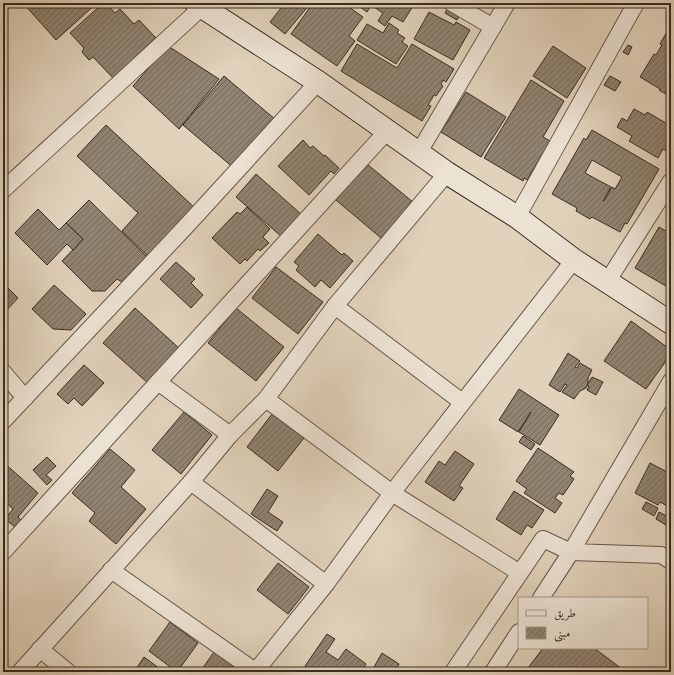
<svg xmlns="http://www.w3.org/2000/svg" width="674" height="675" viewBox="0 0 674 675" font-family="'IM FELL French Canon',Amiri,serif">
  <defs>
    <pattern id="building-hatch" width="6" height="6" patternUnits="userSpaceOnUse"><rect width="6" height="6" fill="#908371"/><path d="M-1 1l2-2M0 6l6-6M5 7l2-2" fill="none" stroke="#776c5c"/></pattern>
  </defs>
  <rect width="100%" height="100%" fill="#e1d2bb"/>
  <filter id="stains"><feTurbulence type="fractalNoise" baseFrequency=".005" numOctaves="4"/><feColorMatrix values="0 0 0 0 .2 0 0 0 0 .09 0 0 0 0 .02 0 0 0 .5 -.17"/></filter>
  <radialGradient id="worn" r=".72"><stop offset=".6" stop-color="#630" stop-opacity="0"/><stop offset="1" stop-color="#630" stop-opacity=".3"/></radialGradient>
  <!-- building -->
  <g fill="url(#building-hatch)" stroke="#392d21" fill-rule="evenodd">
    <path d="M 23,3 L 97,3 L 56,40 Z"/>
    <path d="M 103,3 L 106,3 L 115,13 L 120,9 L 134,24 L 139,20 L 156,38 L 113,78 L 93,57 L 89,60 L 82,52 L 84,48 L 70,33 Z"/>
    <path d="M 285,3 L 311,3 L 285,34 L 270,22 Z"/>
    <path d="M 313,3 L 343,3 L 363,17 L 349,36 L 355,41 L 337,66 L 291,34 Z"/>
    <path d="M 357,3 L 415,3 L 403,22 L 392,16 L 385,26 L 378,21 L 383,13 L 371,5 L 367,12 L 356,4 Z"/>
    <path d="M 449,5 L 461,12 L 457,20 L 445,13 Z"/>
    <path d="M 429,12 L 454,25 L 456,22 L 470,30 L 453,60 L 414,39 Z"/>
    <path d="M 389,23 L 399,30 L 397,33 L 405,38 L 402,42 L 408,46 L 396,64 L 357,40 L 367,24 L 383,33 Z"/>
    <path d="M 671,25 L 671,97 L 659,90 L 660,89 L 640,77 L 654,54 L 656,55 L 662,45 L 660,44 Z"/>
    <path d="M 357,44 L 397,68 L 412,44 L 454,69 L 446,82 L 443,80 L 441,84 L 443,86 L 436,96 L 434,95 L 428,105 L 431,106 L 422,121 L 341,71 Z"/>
    <path d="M 628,45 L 632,47 L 628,55 L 623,52 Z"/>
    <path d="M 168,46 L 219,79 L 179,129 L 133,86 Z"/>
    <path d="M 553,46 L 586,68 L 567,98 L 533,76 Z"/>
    <path d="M 224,76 L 276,120 L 235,169 L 183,125 Z"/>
    <path d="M 610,76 L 621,82 L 615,91 L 604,85 Z"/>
    <path d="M 531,80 L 564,101 L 543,137 L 550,141 L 527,180 L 524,178 L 523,181 L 484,158 Z"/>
    <path d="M 466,92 L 506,117 L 481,157 L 441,132 Z"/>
    <path d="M 634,109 L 645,115 L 647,112 L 671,126 L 671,143 L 666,151 L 663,149 L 658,158 L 629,141 L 632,136 L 617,127 L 622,118 L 627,121 Z"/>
    <path d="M 106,125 L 196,209 L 150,258 L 122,231 L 138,213 L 77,156 Z"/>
    <path d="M 592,130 L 659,169 L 627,224 L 625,223 L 620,232 L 592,217 L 590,219 L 576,211 L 577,208 L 552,194 L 584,138 L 586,140 ZM 592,160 L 622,177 L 615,189 L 612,187 L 604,201 L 603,201 L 611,187 L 585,173 Z"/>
    <path d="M 303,140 L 310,148 L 313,146 L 324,156 L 325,155 L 339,168 L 334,174 L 331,171 L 309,195 L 278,166 Z"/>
    <path d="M 367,164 L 414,203 L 391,231 L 389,229 L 381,238 L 336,200 Z"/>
    <path d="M 256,174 L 302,215 L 282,237 L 236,197 Z"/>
    <path d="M 89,200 L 147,257 L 122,282 L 117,279 L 105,291 L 92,291 L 62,261 L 83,239 L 66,223 Z"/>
    <path d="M 247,207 L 270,229 L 263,237 L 269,243 L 260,251 L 258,249 L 247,261 L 245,259 L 240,264 L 212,238 L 237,212 L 240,214 Z"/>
    <path d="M 38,209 L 59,230 L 66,223 L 83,239 L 73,250 L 67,244 L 47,265 L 15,233 Z"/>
    <path d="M 659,227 L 671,234 L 671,289 L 635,268 Z"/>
    <path d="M 318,234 L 342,255 L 344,253 L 353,261 L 330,288 L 321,280 L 315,287 L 296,270 L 299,266 L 294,262 Z"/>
    <path d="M 176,262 L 195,279 L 191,283 L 203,295 L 191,308 L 160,279 Z"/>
    <path d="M 276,267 L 323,302 L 298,334 L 252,298 Z"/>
    <path d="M 3,283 L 18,298 L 3,314 Z"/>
    <path d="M 54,285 L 86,314 L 71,330 L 53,329 L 32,309 Z"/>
    <path d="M 135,308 L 180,349 L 149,384 L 103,343 Z"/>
    <path d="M 236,308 L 284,347 L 256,381 L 208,343 Z"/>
    <path d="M 631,321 L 671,350 L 671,354 L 646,389 L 604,361 Z"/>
    <path d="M 568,353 L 580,361 L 575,367 L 577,368 L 580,363 L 592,370 L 588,378 L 588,384 L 586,388 L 580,391 L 574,399 L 562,392 L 567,385 L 565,384 L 560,392 L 549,385 Z"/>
    <path d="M 84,365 L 104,383 L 82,406 L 74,398 L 68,404 L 57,394 Z"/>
    <path d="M 592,377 L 603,382 L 596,395 L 587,390 L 589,386 L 587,385 Z"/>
    <path d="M 519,389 L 559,415 L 540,445 L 519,432 L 531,412 L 518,432 L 499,420 Z"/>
    <path d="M 184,412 L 212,435 L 181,474 L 152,450 Z"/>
    <path d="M 272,414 L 304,438 L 278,471 L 247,447 Z"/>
    <path d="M 523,436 L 535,444 L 531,450 L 519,442 Z"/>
    <path d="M 538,448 L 574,472 L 570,476 L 574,479 L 563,495 L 559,493 L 555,498 L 562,503 L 555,513 L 524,493 L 527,489 L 516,481 Z"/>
    <path d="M 110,449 L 135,470 L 121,487 L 146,509 L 116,544 L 89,521 L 95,513 L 72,493 Z"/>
    <path d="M 455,451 L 474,464 L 459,486 L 463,488 L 454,501 L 425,482 L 439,461 L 445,465 Z"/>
    <path d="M 47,457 L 56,466 L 46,475 L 52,480 L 47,485 L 33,470 Z"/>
    <path d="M 3,462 L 38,493 L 18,517 L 21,520 L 15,527 L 5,519 L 13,509 L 3,500 Z"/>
    <path d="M 650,463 L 671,474 L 671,508 L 660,502 L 658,505 L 635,493 Z"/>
    <path d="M 267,489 L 278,496 L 268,512 L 283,522 L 277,531 L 251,514 Z"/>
    <path d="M 514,491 L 544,510 L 532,528 L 527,525 L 521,535 L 496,519 Z"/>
    <path d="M 646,502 L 658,508 L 654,516 L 642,509 Z"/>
    <path d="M 659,512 L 670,518 L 666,525 L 656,519 Z"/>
    <path d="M 278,563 L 309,587 L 288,614 L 257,590 Z"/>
    <path d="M 170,622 L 198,643 L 177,672 L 149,651 Z"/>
    <path d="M 327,634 L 335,639 L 326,652 L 338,660 L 346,649 L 366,664 L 361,672 L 314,672 L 305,666 Z"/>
    <path d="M 543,648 L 594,648 L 626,672 L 525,672 Z"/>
    <path d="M 214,652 L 224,659 L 242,672 L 200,672 Z"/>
    <path d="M 382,653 L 399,664 L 395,672 L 379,672 L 380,671 L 374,667 Z"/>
    <path d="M 144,657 L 164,672 L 134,672 Z"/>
  </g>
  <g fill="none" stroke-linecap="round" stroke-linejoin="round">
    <!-- street casing -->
    <g stroke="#635648" stroke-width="18">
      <g id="street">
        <path d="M 452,3 L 493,27"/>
        <path d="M 419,152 L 507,3"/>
        <path d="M 3,190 L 202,7"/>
        <path d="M 517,217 L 636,3"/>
        <path d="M 607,282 L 671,181"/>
        <path d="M 335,306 L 462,402"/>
        <path d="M 3,372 L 25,398"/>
        <path d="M 671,381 L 571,552 L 661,555 L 671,561"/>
        <path d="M 158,382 L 230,435"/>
        <path d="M 266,399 L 392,493 L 520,573"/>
        <path d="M 3,421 L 190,222 L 318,82"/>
        <path d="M 191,482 L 326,584"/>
        <path d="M 3,552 L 388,130"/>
        <path d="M 111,570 L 255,671"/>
        <path d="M 40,649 L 68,672"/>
        <path d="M 20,672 L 191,482 L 230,435 L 266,399 L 335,306 L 447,173"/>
        <path d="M 255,672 L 326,584 L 392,493 L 574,260"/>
        <path d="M 453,672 L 543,539 L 571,552 L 541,598"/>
        <path d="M 493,672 L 519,632"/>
      </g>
    </g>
    <!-- secondary casing -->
    <g stroke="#392d21" stroke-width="24">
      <path id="secondary" d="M 196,3 L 318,82 L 447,173 L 517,217 L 574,260 L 671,323"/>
    </g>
    <!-- street -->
    <use href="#street" stroke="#ece2d3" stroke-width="16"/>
    <!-- secondary -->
    <use href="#secondary" stroke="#ece2d3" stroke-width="22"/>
  </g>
  <!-- margin -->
  <rect width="674" height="675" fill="none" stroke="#e1d2bb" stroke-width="16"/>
  <rect x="4" y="4" width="666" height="667" fill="none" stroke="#392d21" stroke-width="2"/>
  <rect x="8" y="8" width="658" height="659" fill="none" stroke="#392d21"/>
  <!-- legend -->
  <rect x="518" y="597" width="130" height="52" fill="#ece2d3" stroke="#a49a8c"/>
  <rect x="526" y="610" width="20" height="6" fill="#ece2d3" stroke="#a49a8c"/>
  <text x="554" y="617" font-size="12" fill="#392d21">طريق</text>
  <rect x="526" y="627" width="20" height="12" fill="url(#building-hatch)" stroke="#a49a8c"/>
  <text x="554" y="637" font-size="12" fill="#392d21">مبنى</text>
  <rect width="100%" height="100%" filter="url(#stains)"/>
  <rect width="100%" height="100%" fill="url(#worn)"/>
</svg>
